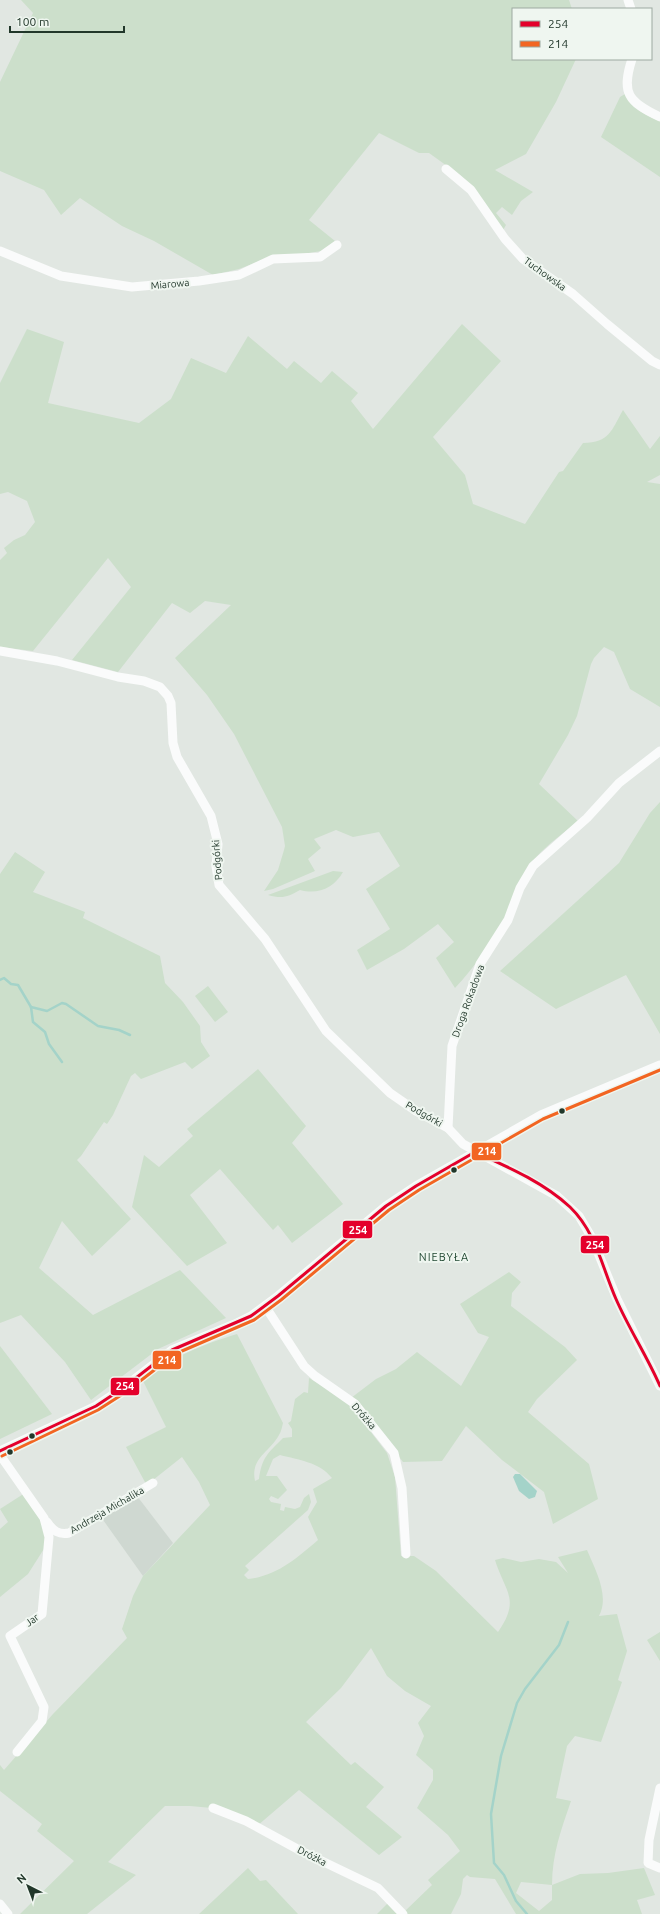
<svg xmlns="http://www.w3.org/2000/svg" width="660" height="1914" viewBox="0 0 660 1914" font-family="Ubuntu,sans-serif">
  <rect width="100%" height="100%" fill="#e1e7e2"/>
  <!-- built -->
  <path fill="#cfd8d1" d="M 137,1496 L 173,1543 L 143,1576 L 101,1517 Z"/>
  <!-- green -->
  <g fill="#ccdfcb" fill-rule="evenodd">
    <path d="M 21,0 L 569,0 L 572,9 L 513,9 L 513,59 L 576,59 L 556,102 L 526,154 L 495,170 L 533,192 L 521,201 L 512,215 L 502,207 L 496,213 L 506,225 L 502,232 L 461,176 L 429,153 L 419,153 L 379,133 L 309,220 L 335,241 L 321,251 L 298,255 L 275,255 L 239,269 L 213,275 L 154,241 L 122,226 L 80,198 L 61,215 L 44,190 L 0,171 L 0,82 L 33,13 Z"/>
    <path d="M 625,94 C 634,109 644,115 660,121 L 660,177 L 601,137 L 620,97 Z"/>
    <path d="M 462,324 L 501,361 L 433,437 L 465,475 L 473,504 L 525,524 L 559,472 L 563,471 L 583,443 C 610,442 611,431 623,410 L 650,449 L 660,436 L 660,475 L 647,482 L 660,484 L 660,707 L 630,689 L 614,652 L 604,647 L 594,658 L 591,664 L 577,716 L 568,735 L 539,784 L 578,821 C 559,837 536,852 524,874 C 516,887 512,903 506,916 C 493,941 474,968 455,988 L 436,958 L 454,942 L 438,924 L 404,949 L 367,970 L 357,950 L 390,929 L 366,889 L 400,866 L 379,832 L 353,837 L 336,830 L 314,839 L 321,848 L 308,859 L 315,871 L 273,889 L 264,891 L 278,870 L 284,850 L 285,846 L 282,827 L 234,734 L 207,695 L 175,658 L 231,605 L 205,601 L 190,613 L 172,603 L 118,672 L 72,660 L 131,587 L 108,558 L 33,651 L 0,647 L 0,560 L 7,553 L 4,548 L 14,540 L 25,535 L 35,522 L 27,501 L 8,492 L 0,494 L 0,383 L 27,329 L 64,342 L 48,403 L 139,423 L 171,399 L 191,358 L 226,373 L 248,336 L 287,369 L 294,361 L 321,383 L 332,371 L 358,393 L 351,401 L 373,429 Z"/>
    <path d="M 660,802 L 660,1034 L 626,975 L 556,1009 L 500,971 L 619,863 L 650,813 Z"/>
    <path d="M 15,852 L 45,872 L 33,892 L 85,912 L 83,918 L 160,956 L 165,983 L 183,1002 L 200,1026 L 201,1042 L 210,1056 L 192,1069 L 185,1062 L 141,1079 L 135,1073 L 131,1076 L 113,1115 L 107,1124 L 104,1122 L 81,1156 L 77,1160 L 131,1219 L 92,1256 L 62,1221 L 39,1268 L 93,1315 L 180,1270 L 226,1318 L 158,1349 L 91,1400 L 65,1362 L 21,1315 L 0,1323 L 0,874 Z"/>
    <path d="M 333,871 L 343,872 C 334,888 318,895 300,890 C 288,897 282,899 268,895 Z"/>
    <path d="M 208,986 L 228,1012 L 215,1022 L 195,996 Z"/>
    <path d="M 258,1069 L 306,1126 L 292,1143 L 343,1204 L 292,1243 L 278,1225 L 273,1230 L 220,1169 L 190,1195 L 227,1243 L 187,1266 L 132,1207 L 144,1155 L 159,1167 L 193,1136 L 187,1129 Z"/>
    <path d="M 509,1272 L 521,1282 L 512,1293 L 511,1306 L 565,1347 L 577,1360 L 537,1399 L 528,1412 L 589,1464 L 598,1499 L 553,1524 L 544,1492 L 502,1460 L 466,1426 L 442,1461 L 403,1462 L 358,1403 L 351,1398 L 376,1379 L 396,1369 L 417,1352 L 461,1386 L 489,1337 L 478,1333 L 460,1304 Z"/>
    <path d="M 237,1334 L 283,1423 C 282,1427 281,1432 279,1435 C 270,1452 250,1458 255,1481 L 259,1479 C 262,1457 268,1453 283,1438 L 292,1437 L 292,1429 L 288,1423 L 291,1421 L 295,1399 L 304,1392 L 308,1393 L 309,1378 L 347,1401 L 387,1453 L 395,1477 L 401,1556 L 414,1556 L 436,1571 L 498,1632 C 521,1599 505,1592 495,1560 L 503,1558 L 521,1562 L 539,1559 L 556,1562 L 568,1573 L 558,1557 L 587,1550 C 595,1569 610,1596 599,1616 L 617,1614 L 627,1651 L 618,1680 L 622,1682 L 601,1742 L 575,1736 L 567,1746 L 556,1798 L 571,1801 C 561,1830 552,1854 552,1885 L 580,1874 L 608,1873 L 644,1868 L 655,1895 L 637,1900 L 642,1914 L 516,1914 L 495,1879 L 470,1877 L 467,1875 L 463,1879 L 461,1894 L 451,1914 L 405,1914 L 404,1912 L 432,1885 L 428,1880 L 460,1851 L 448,1835 L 417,1808 L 433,1780 L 433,1770 L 416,1755 L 424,1736 L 418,1723 L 431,1706 L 405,1691 L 387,1676 L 371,1648 L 341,1688 L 306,1722 L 351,1765 L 355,1762 L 384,1787 L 366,1807 L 402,1837 L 379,1855 L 299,1790 L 257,1826 L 212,1808 L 190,1806 L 165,1806 L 108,1862 L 136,1875 L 87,1914 L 20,1914 L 74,1861 L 37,1831 L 42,1824 L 0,1791 L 0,1765 L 4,1770 L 53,1714 L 127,1638 L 122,1629 L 133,1596 L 143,1576 L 210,1505 L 199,1482 L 182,1457 L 153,1480 L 146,1484 L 126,1447 L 166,1427 L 143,1381 C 170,1357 202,1345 237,1334 ZM 280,1455 C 299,1460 319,1462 332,1478 L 313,1489 L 317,1502 L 308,1517 L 318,1540 C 297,1558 277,1576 248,1579 L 244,1575 L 249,1570 L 245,1566 L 308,1510 L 311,1502 L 309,1494 L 304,1498 L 300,1507 L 295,1509 L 285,1507 L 284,1511 L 280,1510 L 281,1504 L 271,1502 L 269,1499 L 271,1496 L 278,1499 L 287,1490 L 277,1476 L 266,1476 L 273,1459 ZM 521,1882 L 552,1885 L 552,1900 L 539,1911 L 516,1893 Z"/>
    <path d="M 0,1346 L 52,1414 L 0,1439 Z"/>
    <path d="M 25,1493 L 39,1513 L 47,1544 L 28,1574 L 0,1597 L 0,1529 L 8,1522 L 0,1509 Z"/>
    <path d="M 660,1632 L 660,1661 L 647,1640 Z"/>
    <path d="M 248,1868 L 260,1881 L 266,1880 L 298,1914 L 199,1914 Z"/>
    <path d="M 389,1902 L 399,1914 L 377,1914 Z"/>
  </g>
  <!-- water -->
  <path fill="#a4d3c9" d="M 515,1474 L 520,1474 L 537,1491 L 535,1497 L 529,1499 L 519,1491 L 513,1477 Z"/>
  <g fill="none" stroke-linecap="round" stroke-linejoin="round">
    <!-- stream -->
    <g stroke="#a4d3c9" stroke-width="2.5">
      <path d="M 0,980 L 4,978 L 11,984 L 18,985 L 31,1007 L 33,1022 L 45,1032 L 49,1044 L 62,1062"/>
      <path d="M 31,1007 L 47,1011 L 62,1003 L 66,1004 L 98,1026 L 119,1030 L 130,1035"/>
      <path d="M 527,1914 L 516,1901 L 504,1875 L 494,1863 L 491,1814 L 501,1756 L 517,1703 L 525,1689 L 559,1645 L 568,1622"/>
    </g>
    <!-- minor -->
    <g stroke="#fafbfb" stroke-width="9">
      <path d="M 628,0 L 631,9"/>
      <path d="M 632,59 C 621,93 628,102 660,117"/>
      <path d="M 446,169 L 471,190 L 505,239 L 523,259 L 573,294 L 607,324 L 652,361 L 660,365"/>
      <path d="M 0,251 L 61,276 L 132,287 L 199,281 L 239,275 L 273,259 L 320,257 L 337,245"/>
      <path d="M 0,651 L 57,661 L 118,677 L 144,681 L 160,687 L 168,696 L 171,703 L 173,743 L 177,757 L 211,816 L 218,844 L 216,866 L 219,885 L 265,939 L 326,1031 L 390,1093 L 416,1111 L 448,1128 L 463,1144 L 557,1196 L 579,1216 L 592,1238 L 617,1299 L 660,1386"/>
      <path d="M 448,1128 L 452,1046 L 480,964 L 508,920 L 520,888 L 533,866 L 587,818 L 619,783 L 660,751"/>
      <path d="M 265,1306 L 304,1366 L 315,1376 L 355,1404 L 394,1453 L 402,1488 L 406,1554"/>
      <path d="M 0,1451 L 96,1406 L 123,1388 L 172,1350 L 235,1324 L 251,1316 L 278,1296 L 386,1206 L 416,1186 L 541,1115 L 660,1065"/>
      <path d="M 0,1455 L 44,1518 L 49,1537 L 42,1614 L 10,1636 L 44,1707 L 42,1721 L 17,1752"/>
      <path d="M 47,1522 C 53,1531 59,1535 69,1533 L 153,1483"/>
      <path d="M 660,1788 L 649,1840 L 648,1863 L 660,1868"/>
      <path d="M 213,1808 L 246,1821 L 301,1851 L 378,1888 L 403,1914"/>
      <path d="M 0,1904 L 8,1914"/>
    </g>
    <!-- bus-1 casing -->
    <g stroke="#eff6f0" stroke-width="6">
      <g id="bus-1">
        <path d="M 475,1152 C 508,1167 543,1182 570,1207 C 596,1232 602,1267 616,1299 C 629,1329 647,1356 660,1386"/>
        <path d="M 0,1451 L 96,1406 L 123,1388 L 172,1350 L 251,1316 L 278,1296 L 386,1206 L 416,1186 L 475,1152"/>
      </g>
    </g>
    <!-- bus-2 casing -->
    <g stroke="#eff6f0" stroke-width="6">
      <path id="bus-2" d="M 2,1456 L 98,1410 L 126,1392 L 175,1354 L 254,1320 L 281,1300 L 389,1210 L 419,1190 L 543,1119 L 660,1070"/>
    </g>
    <!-- bus-1 -->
    <use href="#bus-1" stroke="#e4002b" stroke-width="3"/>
    <!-- bus-2 -->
    <use href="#bus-2" stroke="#f26522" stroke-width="3"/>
  </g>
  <!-- markers -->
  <g fill="#21372a" stroke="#eff6f0" stroke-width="1.5">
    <circle cx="562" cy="1111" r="3.5"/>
    <circle cx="454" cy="1170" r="3.5"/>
    <circle cx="32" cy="1436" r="3.5"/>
    <circle cx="10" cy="1452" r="3.5"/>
  </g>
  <g text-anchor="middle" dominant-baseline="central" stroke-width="4" stroke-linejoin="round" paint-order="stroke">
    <!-- street labels -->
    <g font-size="10" fill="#21372a" stroke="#eff6f0">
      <text transform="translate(545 274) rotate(36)">Tuchowska</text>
      <text transform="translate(170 284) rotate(-5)">Miarowa</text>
      <text transform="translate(217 860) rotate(-94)">Podgórki</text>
      <text transform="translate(468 1001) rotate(-70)">Droga Rokadowa</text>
      <text transform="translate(424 1114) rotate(30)">Podgórki</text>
      <text transform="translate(364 1416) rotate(49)">Dróżka</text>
      <text transform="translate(107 1510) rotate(-30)">Andrzeja Michalika</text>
      <text transform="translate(32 1620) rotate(-36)">Jar</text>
      <text transform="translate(312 1856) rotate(27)">Dróżka</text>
    </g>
    <!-- neighbourhood labels -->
    <g font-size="11" letter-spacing="1" fill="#1f4730" stroke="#eff6f0">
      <text x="444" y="1257">NIEBYŁA</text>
    </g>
  </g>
  <g stroke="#eff6f0" stroke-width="1.5">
    <rect x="471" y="1142" width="31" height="19" rx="4" fill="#f26522"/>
    <rect x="342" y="1220" width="31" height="19" rx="4" fill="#e4002b"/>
    <rect x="580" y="1235" width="30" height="19" rx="4" fill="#e4002b"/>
    <rect x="152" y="1350" width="30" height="20" rx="4" fill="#f26522"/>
    <rect x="110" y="1377" width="30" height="19" rx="4" fill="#e4002b"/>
  </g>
  <g font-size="11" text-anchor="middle" font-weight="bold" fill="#fff">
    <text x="487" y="1155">214</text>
    <text x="358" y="1234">254</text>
    <text x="595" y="1249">254</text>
    <text x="167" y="1364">214</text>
    <text x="125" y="1390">254</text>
  </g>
  <!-- legend -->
  <rect x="512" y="8" width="140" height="52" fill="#eff6f0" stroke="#9daaa1"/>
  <rect x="520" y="21" width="20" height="6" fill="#e4002b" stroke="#9daaa1"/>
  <text x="548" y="28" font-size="12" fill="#21372a">254</text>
  <rect x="520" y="41" width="20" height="6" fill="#f26522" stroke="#9daaa1"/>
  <text x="548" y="48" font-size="12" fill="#21372a">214</text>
  <!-- north arrow -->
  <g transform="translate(28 1886) rotate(318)" stroke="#eff6f0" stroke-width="3" paint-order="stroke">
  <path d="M0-3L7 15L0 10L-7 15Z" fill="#21372a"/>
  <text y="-6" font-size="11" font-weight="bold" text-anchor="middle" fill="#21372a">N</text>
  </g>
  <!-- scale -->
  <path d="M10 26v6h114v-6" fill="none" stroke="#21372a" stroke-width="2"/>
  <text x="16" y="26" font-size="12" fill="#21372a" stroke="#eff6f0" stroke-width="3" paint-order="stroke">100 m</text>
</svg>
